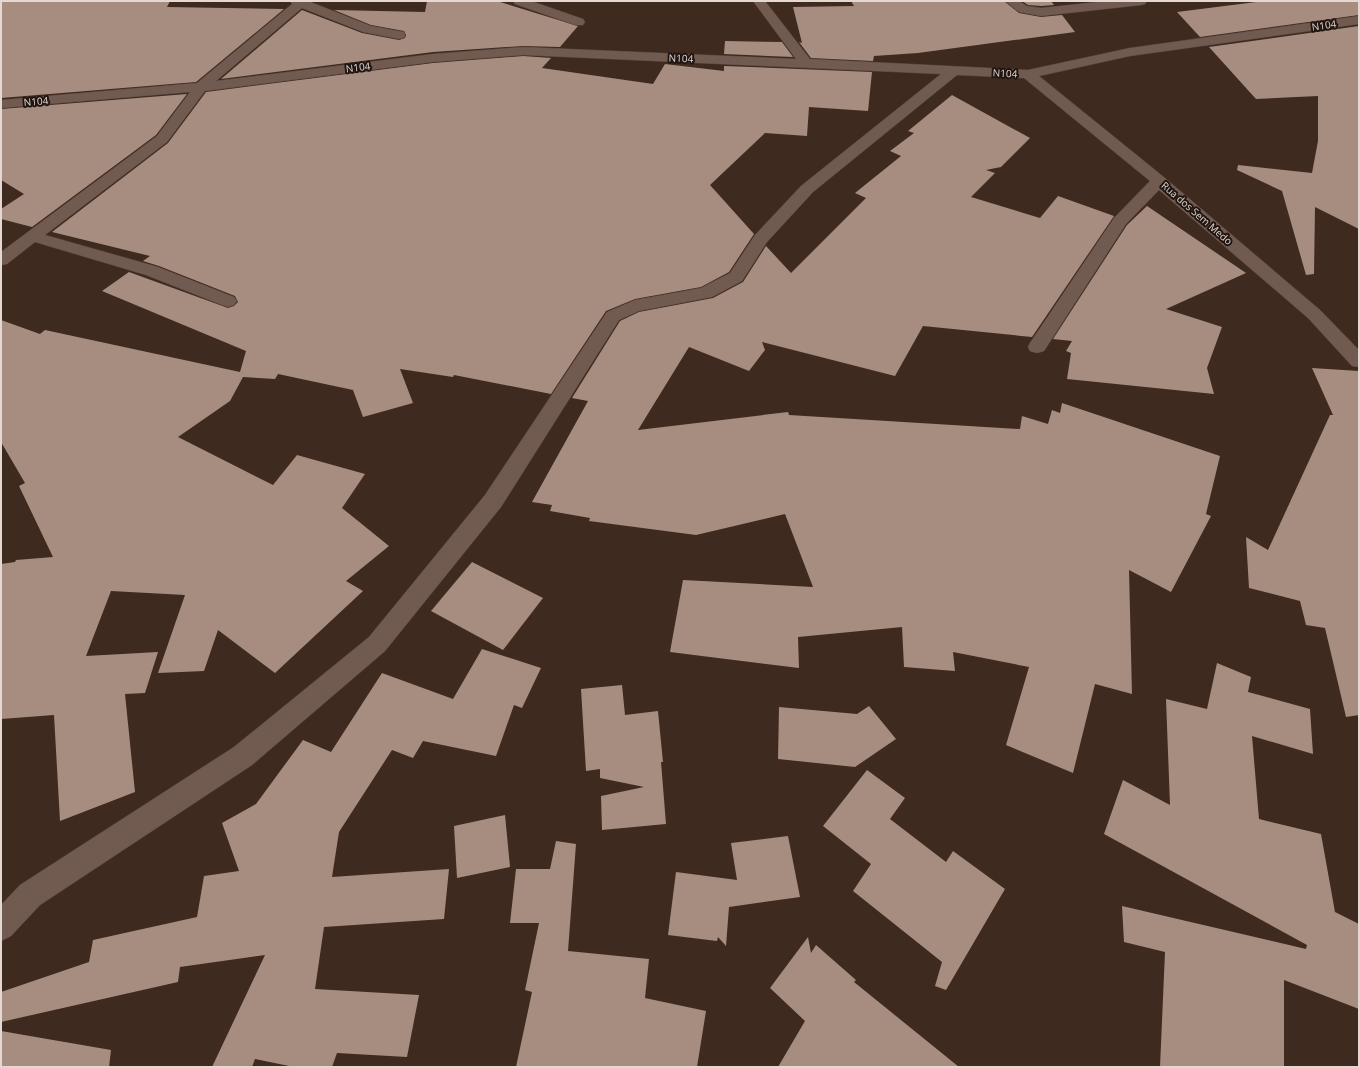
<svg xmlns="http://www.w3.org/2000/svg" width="1360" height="1068" viewBox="0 0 1360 1068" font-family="'Open Sans',sans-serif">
  <rect width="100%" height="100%" fill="#3f2a20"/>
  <!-- building -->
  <g fill="#a68d80">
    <path d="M 1,1 L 170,1 L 167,7 L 284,9 L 196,82 L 1,98 Z"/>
    <path d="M 427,1 L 497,1 L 578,26 L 560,47 L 523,46 L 433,52 L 221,79 L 302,10 L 362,33 L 399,40 L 405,38 L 406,35 L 404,31 L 371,25 L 334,10 L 425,12 Z"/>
    <path d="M 851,1 L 1004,1 L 1019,13 L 1041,17 L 1062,15 L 1075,32 L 918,53 L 874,56 L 873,61 L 811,58 L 799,42 L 802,43 L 793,7 L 854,6 Z"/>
    <path d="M 1022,1 L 1051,1 L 1054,5 L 1041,6 L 1028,5 Z"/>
    <path d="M 1264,1 L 1359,1 L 1359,15 L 1200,37 L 1177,12 Z"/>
    <path d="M 1359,26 L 1359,229 L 1315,207 L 1314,274 L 1306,275 L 1282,191 L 1237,170 L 1238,165 L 1312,173 L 1318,141 L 1318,96 L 1256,99 L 1209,47 Z"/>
    <path d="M 725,41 L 782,42 L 793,57 L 724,54 Z"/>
    <path d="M 523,56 L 551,58 L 542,68 L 653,84 L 665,64 L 724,71 L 724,66 L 872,72 L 868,111 L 809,107 L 807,136 L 765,133 L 710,185 L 754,234 L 729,272 L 701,287 L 635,299 L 606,311 L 551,394 L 454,375 L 453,377 L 400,369 L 413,403 L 363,417 L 353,390 L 278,374 L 275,379 L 243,377 L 230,401 L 178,437 L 273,485 L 297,455 L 365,474 L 342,508 L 389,546 L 346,581 L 363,591 L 275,673 L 218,630 L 204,671 L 158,673 L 185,595 L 111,591 L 86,656 L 158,652 L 145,693 L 125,694 L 135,792 L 60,821 L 54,715 L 1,719 L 1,564 L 15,562 L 16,560 L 53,557 L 19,486 L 25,483 L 1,442 L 1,320 L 40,334 L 45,330 L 240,372 L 246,351 L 102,291 L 129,272 L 228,308 L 234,306 L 238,302 L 235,296 L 159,266 L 143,261 L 150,256 L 52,232 L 168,143 L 206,92 L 433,63 Z"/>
    <path d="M 187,94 L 156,135 L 32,227 L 1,219 L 1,209 L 24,194 L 1,180 L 1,109 Z"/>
    <path d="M 952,95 L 1030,138 L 1001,167 L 986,170 L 995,173 L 971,197 L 1040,218 L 1058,196 L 1114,216 L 1032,337 L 923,326 L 895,376 L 762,342 L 765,350 L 749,371 L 689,347 L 638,430 L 788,412 L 789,415 L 1020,429 L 1022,416 L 1048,424 L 1052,410 L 1060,413 L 1062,403 L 1220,456 L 1206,514 L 1211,516 L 1171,592 L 1129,570 L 1132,694 L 1095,684 L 1073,773 L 1006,745 L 1029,667 L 953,652 L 955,671 L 904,667 L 902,627 L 798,637 L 799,668 L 670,652 L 683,580 L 813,587 L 785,514 L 696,535 L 589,521 L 590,518 L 550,511 L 552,505 L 532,502 L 588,401 L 572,398 L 620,321 L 639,312 L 713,298 L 743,282 L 766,246 L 791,273 L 866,198 L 855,193 L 901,156 L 890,151 L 914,133 L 908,131 Z"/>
    <path d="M 1147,206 L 1246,273 L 1166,309 L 1222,327 L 1207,368 L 1214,394 L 1067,379 L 1071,353 L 1066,351 L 1072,341 L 1053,339 L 1127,225 Z"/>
    <path d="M 1312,368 L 1359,371 L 1359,715 L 1346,717 L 1325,628 L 1306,625 L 1300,601 L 1249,588 L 1246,537 L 1268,550 L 1330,415 L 1333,415 Z"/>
    <path d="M 472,562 L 543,598 L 503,650 L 431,611 Z"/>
    <path d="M 482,649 L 541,668 L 522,708 L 514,705 L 496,756 L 423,741 L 413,758 L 392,750 L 339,832 L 332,877 L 449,869 L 444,919 L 324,927 L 315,989 L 419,995 L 407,1057 L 337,1053 L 332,1067 L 294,1067 L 255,1059 L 252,1067 L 212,1067 L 265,955 L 180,967 L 178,982 L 1,1022 L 1,992 L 89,962 L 93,940 L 197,917 L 204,876 L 239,871 L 222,823 L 256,804 L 303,740 L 331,752 L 382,673 L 453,699 Z"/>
    <path d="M 1217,663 L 1251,677 L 1248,692 L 1310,709 L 1313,754 L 1252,736 L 1259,819 L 1321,834 L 1335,912 L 1359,924 L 1359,1009 L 1284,980 L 1284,1067 L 1160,1067 L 1165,952 L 1124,942 L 1122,906 L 1306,949 L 1307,945 L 1104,834 L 1123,780 L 1170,805 L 1166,699 L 1207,709 Z"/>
    <path d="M 622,685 L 625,715 L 658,711 L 663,762 L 661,762 L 666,824 L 602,830 L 601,796 L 644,787 L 600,778 L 600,769 L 586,771 L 581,689 Z"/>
    <path d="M 869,706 L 896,739 L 855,767 L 778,759 L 779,707 L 857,714 Z"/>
    <path d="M 867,770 L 905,798 L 890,819 L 946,862 L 953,851 L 1005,889 L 946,990 L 935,986 L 942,962 L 853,891 L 871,864 L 823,826 Z"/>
    <path d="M 505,815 L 510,867 L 457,878 L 454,826 Z"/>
    <path d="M 788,836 L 800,897 L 729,907 L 726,946 L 718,937 L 717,941 L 668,935 L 676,872 L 737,880 L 731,843 Z"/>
    <path d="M 556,841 L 576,844 L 568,951 L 649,959 L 645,998 L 706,1011 L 697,1067 L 516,1067 L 532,992 L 525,990 L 539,923 L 510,923 L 516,869 L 550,869 Z"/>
    <path d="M 808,937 L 811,953 L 816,945 L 856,980 L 854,982 L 959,1067 L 778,1067 L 805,1021 L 770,988 Z"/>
    <path d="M 1,1031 L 111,1050 L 109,1067 L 1,1067 Z"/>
  </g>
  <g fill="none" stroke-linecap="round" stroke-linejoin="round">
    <!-- minor casing -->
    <g stroke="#57453d" stroke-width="1">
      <g id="minor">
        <path d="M 290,1 L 308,1 L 371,26 L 404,32 L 405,35 L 404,38 L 399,39 L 363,32 L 302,8 L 216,81 L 433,54 L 523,47 L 796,59 L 753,1 L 765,1 L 810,59 L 1028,70 L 1130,48 L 1359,16 L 1359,24 L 1130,56 L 1039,76 L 1165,178 L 1320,310 L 1359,350 L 1359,367 L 1352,366 L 1308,318 L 1159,190 L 1126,224 L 1044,351 L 1037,353 L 1030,351 L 1028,347 L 1030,343 L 1114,218 L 1150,181 L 1024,78 L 957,75 L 813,192 L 767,242 L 742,281 L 712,297 L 639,311 L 619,320 L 501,507 L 385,651 L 252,765 L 40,905 L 11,936 L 1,941 L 1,905 L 20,885 L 234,747 L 369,637 L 485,495 L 607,312 L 635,300 L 701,288 L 730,273 L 755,235 L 801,186 L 941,74 L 523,55 L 433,62 L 205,91 L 167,142 L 45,235 L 158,267 L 234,297 L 237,301 L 234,305 L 228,307 L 222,305 L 146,275 L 35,242 L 7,264 L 1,265 L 1,252 L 157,136 L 190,92 L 1,108 L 1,100 L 197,83 L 292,4 Z"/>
        <path d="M 513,1 L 531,1 L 583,19 L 585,22 L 583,25 L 575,25 L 515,4 Z"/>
        <path d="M 1005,1 L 1019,1 L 1027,6 L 1041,8 L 1107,1 L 1147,1 L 1145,4 L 1141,5 L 1041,16 L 1019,12 Z"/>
      </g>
    </g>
    <!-- minor -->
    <use href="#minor" fill="#715a4f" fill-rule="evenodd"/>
  </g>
  <g text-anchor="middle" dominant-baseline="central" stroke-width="4" stroke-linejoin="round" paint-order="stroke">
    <!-- far-street labels -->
    <g font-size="10" fill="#e5d7d1" stroke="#1f1511">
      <text transform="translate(1324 25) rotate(-8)">N104</text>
      <text transform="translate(681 58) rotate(2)">N104</text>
      <text transform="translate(358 67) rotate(-7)">N104</text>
      <text transform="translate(1005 73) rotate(3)">N104</text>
      <text transform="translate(36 101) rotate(-5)">N104</text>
      <text transform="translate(1197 213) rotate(41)">Rua dos Sem Medo</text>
    </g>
  </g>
  <!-- border -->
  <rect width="1360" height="1068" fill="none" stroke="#e5d7d1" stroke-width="4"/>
</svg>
